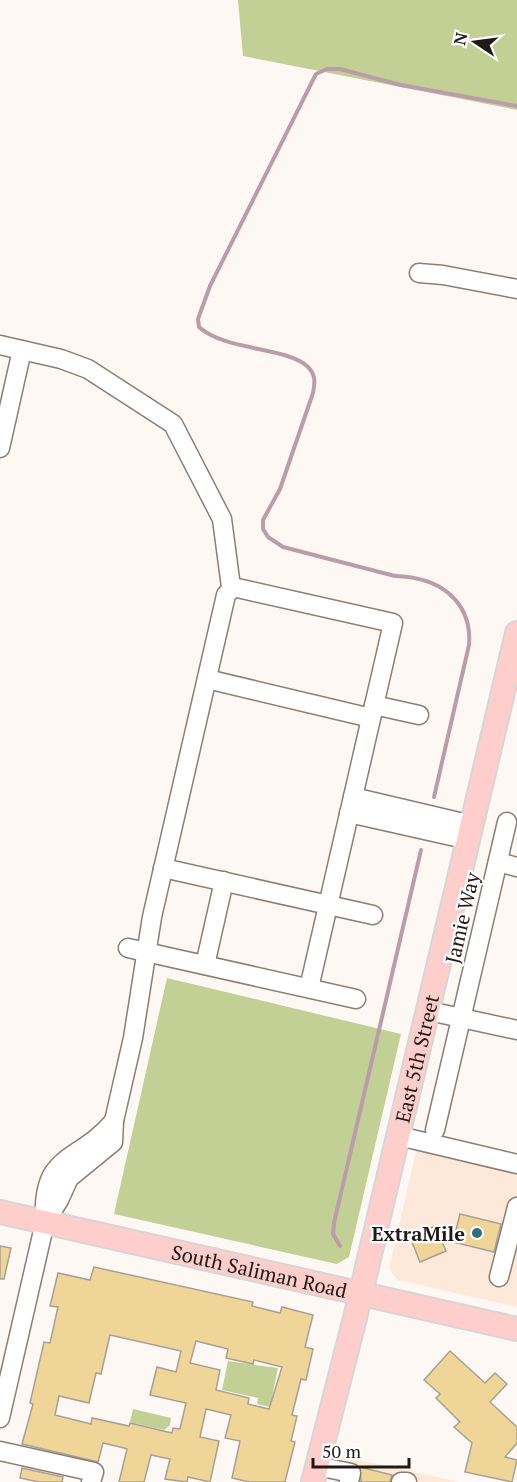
<svg xmlns="http://www.w3.org/2000/svg" width="517" height="1482" viewBox="0 0 517 1482" font-family="'PT Serif',serif">
  <rect width="100%" height="100%" fill="#fef8f5"/>
  <!-- built -->
  <g fill="#fde8da">
    <path d="M 421,1130 L 517,1153 L 517,1307 L 398,1280 L 389,1269 Z"/>
    <path d="M 342,1456 L 458,1482 L 336,1482 Z"/>
  </g>
  <!-- green -->
  <g fill="#c2d096">
    <path d="M 238,0 L 517,0 L 517,110 L 243,56 Z"/>
    <path d="M 167,978 L 401,1034 L 349,1257 L 337,1264 L 114,1214 Z"/>
    <path d="M 228,1361 L 278,1368 L 270,1407 L 257,1404 L 258,1398 L 222,1390 Z"/>
    <path d="M 133,1409 L 171,1418 L 170,1425 L 164,1430 L 130,1422 Z"/>
  </g>
  <g fill="none" stroke-linecap="round" stroke-linejoin="round">
    <!-- stream -->
    <g stroke="#ba9da9" stroke-width="4">
      <path d="M 434,797 L 469,645 C 472,608 448,584 414,578 C 406,576 398,577 391,575 C 355,566 319,556 283,547 L 268,537 L 263,529 L 263,520 L 280,489 L 313,393 C 315,383 316,375 308,367 C 288,347 225,351 199,327 L 198,319 L 210,286 L 316,74 L 327,69 L 340,69 L 401,85 L 517,106"/>
      <path d="M 340,1246 L 333,1234 L 334,1223 L 421,850"/>
    </g>
  </g>
  <!-- building -->
  <g fill="#f0d599" stroke="#a7a194" stroke-width="1.5" fill-rule="evenodd">
    <path d="M 460,1214 L 501,1224 L 494,1252 L 453,1242 Z"/>
    <path d="M 435,1226 L 446,1251 L 420,1262 L 410,1237 Z"/>
    <path d="M 0,1246 L 11,1248 L 4,1279 L 0,1279 Z"/>
    <path d="M 94,1267 L 253,1302 L 252,1306 L 280,1313 L 282,1307 L 313,1315 L 305,1347 L 313,1349 L 306,1380 L 301,1379 L 292,1415 L 297,1416 L 291,1441 L 295,1442 L 285,1482 L 249,1482 L 232,1478 L 240,1441 L 225,1438 L 231,1415 L 206,1409 L 200,1437 L 219,1441 L 210,1482 L 188,1477 L 187,1482 L 165,1479 L 170,1459 L 151,1455 L 144,1482 L 119,1482 L 127,1449 L 124,1448 L 103,1443 L 98,1462 L 22,1444 L 33,1404 L 30,1403 L 44,1342 L 50,1343 L 58,1307 L 50,1306 L 58,1273 L 90,1280 ZM 110,1335 L 181,1351 L 176,1372 L 157,1367 L 150,1395 L 186,1403 L 180,1429 L 173,1428 L 172,1433 L 130,1423 L 129,1426 L 92,1418 L 91,1424 L 55,1415 L 59,1396 L 89,1403 L 96,1373 L 101,1374 ZM 196,1341 L 228,1349 L 226,1358 L 253,1364 L 254,1360 L 282,1367 L 269,1409 L 248,1404 L 249,1398 L 216,1390 L 220,1370 L 190,1363 Z"/>
    <path d="M 450,1351 L 485,1383 L 495,1373 L 507,1384 L 490,1402 L 517,1427 L 517,1443 L 505,1457 L 517,1460 L 512,1482 L 465,1472 L 472,1443 L 454,1427 L 460,1422 L 436,1398 L 440,1394 L 424,1380 Z"/>
    <path d="M 360,1467 L 392,1475 L 390,1482 L 361,1482 Z"/>
    <path d="M 22,1468 L 63,1477 L 62,1482 L 39,1482 L 20,1478 Z"/>
  </g>
  <g fill="none" stroke-linecap="round" stroke-linejoin="round">
    <!-- minor casing -->
    <g stroke="#8b7e76" stroke-width="21">
      <g id="minor">
        <path d="M 419,273 L 443,275 L 517,289"/>
        <path d="M 0,345 L 61,359 L 88,369 L 173,424 L 222,519 L 231,587"/>
        <path d="M 0,448 L 22,350"/>
        <path d="M 207,679 L 371,718"/>
        <path d="M 374,705 L 419,715"/>
        <path d="M 353,797 L 472,825"/>
        <path d="M 349,813 L 469,840"/>
        <path d="M 498,862 L 517,867"/>
        <path d="M 163,868 L 373,915"/>
        <path d="M 128,948 L 356,999"/>
        <path d="M 205,965 L 224,881"/>
        <path d="M 429,1011 L 517,1030"/>
        <path d="M 435,1130 L 507,822"/>
        <path d="M 399,1136 L 517,1164"/>
        <path d="M 45,1222 L 59,1200 L 69,1178 L 113,1142 L 114,1121 L 133,1038 L 152,917 L 226,595 L 233,587 L 393,623 L 309,988"/>
        <path d="M 499,1277 L 517,1207"/>
        <path d="M 0,1418 L 45,1222 C 41,1151 78,1164 114,1121"/>
        <path d="M 0,1451 L 94,1472 L 91,1482"/>
        <path d="M 317,1466 L 351,1473 L 349,1482"/>
        <path d="M 401,1482 L 407,1482"/>
      </g>
    </g>
    <!-- major casing -->
    <g stroke="#d7d6d5" stroke-width="26">
      <g id="major">
        <path id="s1" d="M 0,1212 L 517,1329"/>
        <path id="s2" d="M 313,1482 L 355,1318 L 517,633"/>
      </g>
    </g>
    <!-- minor -->
    <use href="#minor" stroke="#fff" stroke-width="18"/>
    <!-- major -->
    <use href="#major" stroke="#fececd" stroke-width="22"/>
  </g>
  <!-- markers -->
  <circle fill="#2d7081" stroke="#fff" stroke-width="2" cx="477" cy="1233" r="6"/>
  <g text-anchor="middle" dominant-baseline="central" stroke-width="4.5" stroke-linejoin="round" paint-order="stroke">
    <!-- street labels -->
    <g font-size="20" fill="#1f1a17" stroke="#fff">
      <text transform="translate(462 918) rotate(-77)">Jamie Way</text>
      <text stroke="none"><textPath href="#s2" startOffset="436">East 5th Street</textPath></text>
      <text stroke="none"><textPath href="#s1" startOffset="266">South Saliman Road</textPath></text>
    </g>
    <!-- poi labels -->
    <g font-size="20" font-weight="bold" fill="#1f1a17" stroke="#fff" text-anchor="end">
      <text x="465" y="1233">ExtraMile</text>
    </g>
  </g>
  <!-- north arrow -->
  <g transform="translate(475 42) rotate(283)" stroke="#ffffff" stroke-width="4.5" paint-order="stroke">
  <path d="M0-4.5L10 22L0 15L-10 22Z" fill="#1f1a17"/>
  <text y="-9" font-size="16" font-weight="bold" text-anchor="middle" fill="#1f1a17">N</text>
  </g>
  <!-- scale -->
  <path d="M313 1458v9h96v-9" fill="none" stroke="#1f1a17" stroke-width="3"/>
  <text x="322" y="1458" font-size="18" fill="#1f1a17" stroke="#ffffff" stroke-width="4.5" paint-order="stroke">50 m</text>
</svg>
